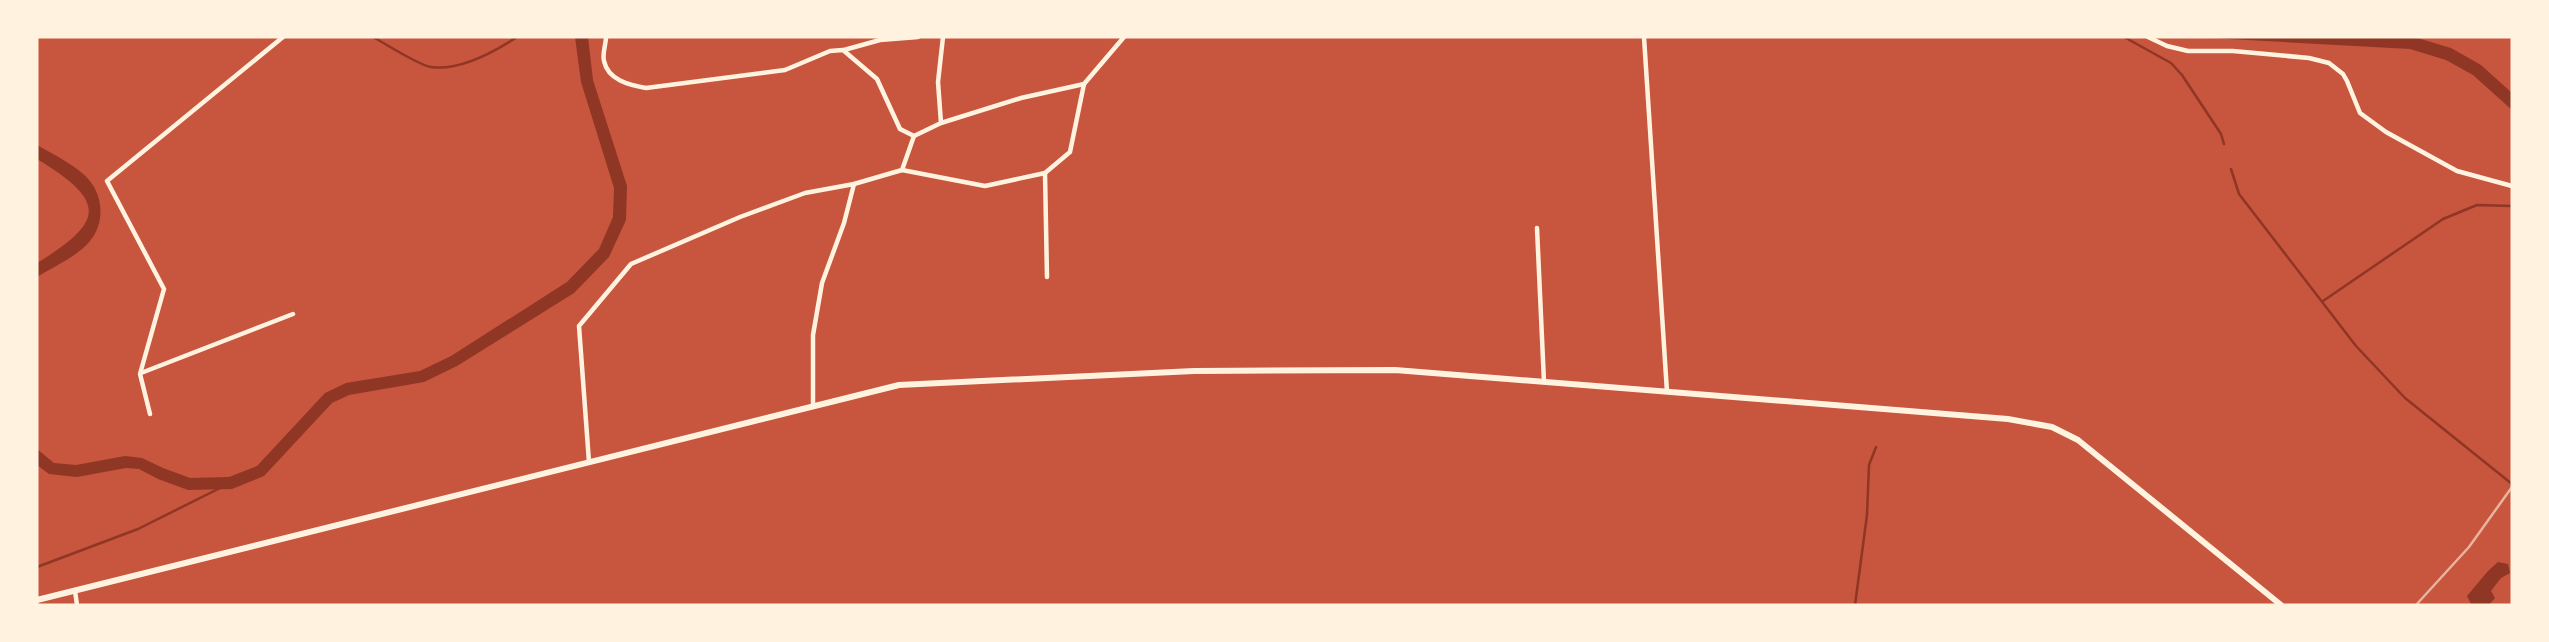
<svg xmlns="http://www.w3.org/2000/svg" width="2549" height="642" viewBox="0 0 2549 642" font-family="Commissioner,sans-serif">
  <rect width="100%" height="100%" fill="#c8553d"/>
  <!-- water -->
  <g fill="#8f3625">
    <path d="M 575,37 L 588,37 L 593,80 L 627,186 L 626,220 L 609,257 L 574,293 L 457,366 L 424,382 L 349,395 L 332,403 L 264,476 L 232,489 L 188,490 L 158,479 L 139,469 L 126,468 L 77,477 L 49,474 L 37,465 L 37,449 L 54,463 L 76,465 L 125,456 L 142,458 L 163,468 L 190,478 L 229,477 L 257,466 L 325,393 L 346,383 L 420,371 L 451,356 L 567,282 L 599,249 L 613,217 L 614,188 L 581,82 Z"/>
    <path d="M 2193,37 L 2414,37 L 2451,48 L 2481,65 L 2512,93 L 2512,110 L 2473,75 L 2446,60 L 2410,49 Z"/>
    <path d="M 37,145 C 54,155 78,166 90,181 C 104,199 104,224 90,241 C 77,257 54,266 37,277 L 37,263 C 106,221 106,201 37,159 Z"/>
    <path d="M 2498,562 L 2508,564 L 2510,573 L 2501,578 L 2491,591 L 2495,598 L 2489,605 L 2471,604 L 2467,596 L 2488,571 Z"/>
  </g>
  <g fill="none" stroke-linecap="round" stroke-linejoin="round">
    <!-- stream -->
    <g stroke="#8f3625" stroke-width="2.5">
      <path d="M 373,37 C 386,44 418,65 431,67 C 460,71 494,52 517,37"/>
      <path d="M 2124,37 L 2171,63 L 2182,75 L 2221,134 L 2224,144"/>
      <path d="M 2231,169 L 2239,194 L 2356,346 L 2405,398 L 2512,484"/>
      <path d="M 2323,301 L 2443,219 L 2477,205 L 2512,206"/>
      <path d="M 37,567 L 138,529 L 220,488"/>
      <path d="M 1855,605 L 1867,515 L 1869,465 L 1876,447"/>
    </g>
    <!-- minor -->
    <g stroke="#fff3e0" stroke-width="4.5">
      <path d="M 606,37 C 606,44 602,54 604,61 C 608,80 629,85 646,88 L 785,70 L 830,51 L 843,50 L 877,79 L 900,129 L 914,136"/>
      <path d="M 1644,37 L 1667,392"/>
      <path d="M 2148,37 L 2167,46 L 2188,51 L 2233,51 L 2309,58 L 2329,63 L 2343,74 L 2347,81 L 2360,113 L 2386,132 L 2457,171 L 2512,186"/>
      <path d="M 844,50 L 880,40 L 918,37"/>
      <path d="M 941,123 L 938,82 L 943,37"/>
      <path d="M 902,170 L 985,186 L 1045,173 L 1070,152 L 1084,84"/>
      <path d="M 1045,173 L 1047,277"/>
      <path d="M 1537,228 L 1544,382"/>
      <path d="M 141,373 L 293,314"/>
      <path d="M 813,407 L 813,335 L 822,283 L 844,223 L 854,184"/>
      <path d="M 150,414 L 140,374 L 164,289 L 107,181 L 283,37"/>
      <path d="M 589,462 L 579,326 L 631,264 L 740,217 L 805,193 L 854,184 L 902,170 L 914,136 L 941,123 L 1021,98 L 1084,84 L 1124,37"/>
      <path d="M 75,591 L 77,605"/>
    </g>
    <!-- tertiary -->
    <path stroke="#fff3e0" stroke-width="6" d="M 37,600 L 899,385 L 1194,371 L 1395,370 L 2008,419 L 2052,427 L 2078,440 L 2281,605"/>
    <!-- rail -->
    <path stroke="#e9b49f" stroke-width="2.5" d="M 2416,605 L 2469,547 L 2512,487"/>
  </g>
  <!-- border -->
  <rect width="2549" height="642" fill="none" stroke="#fff3e0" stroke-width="77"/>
</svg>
